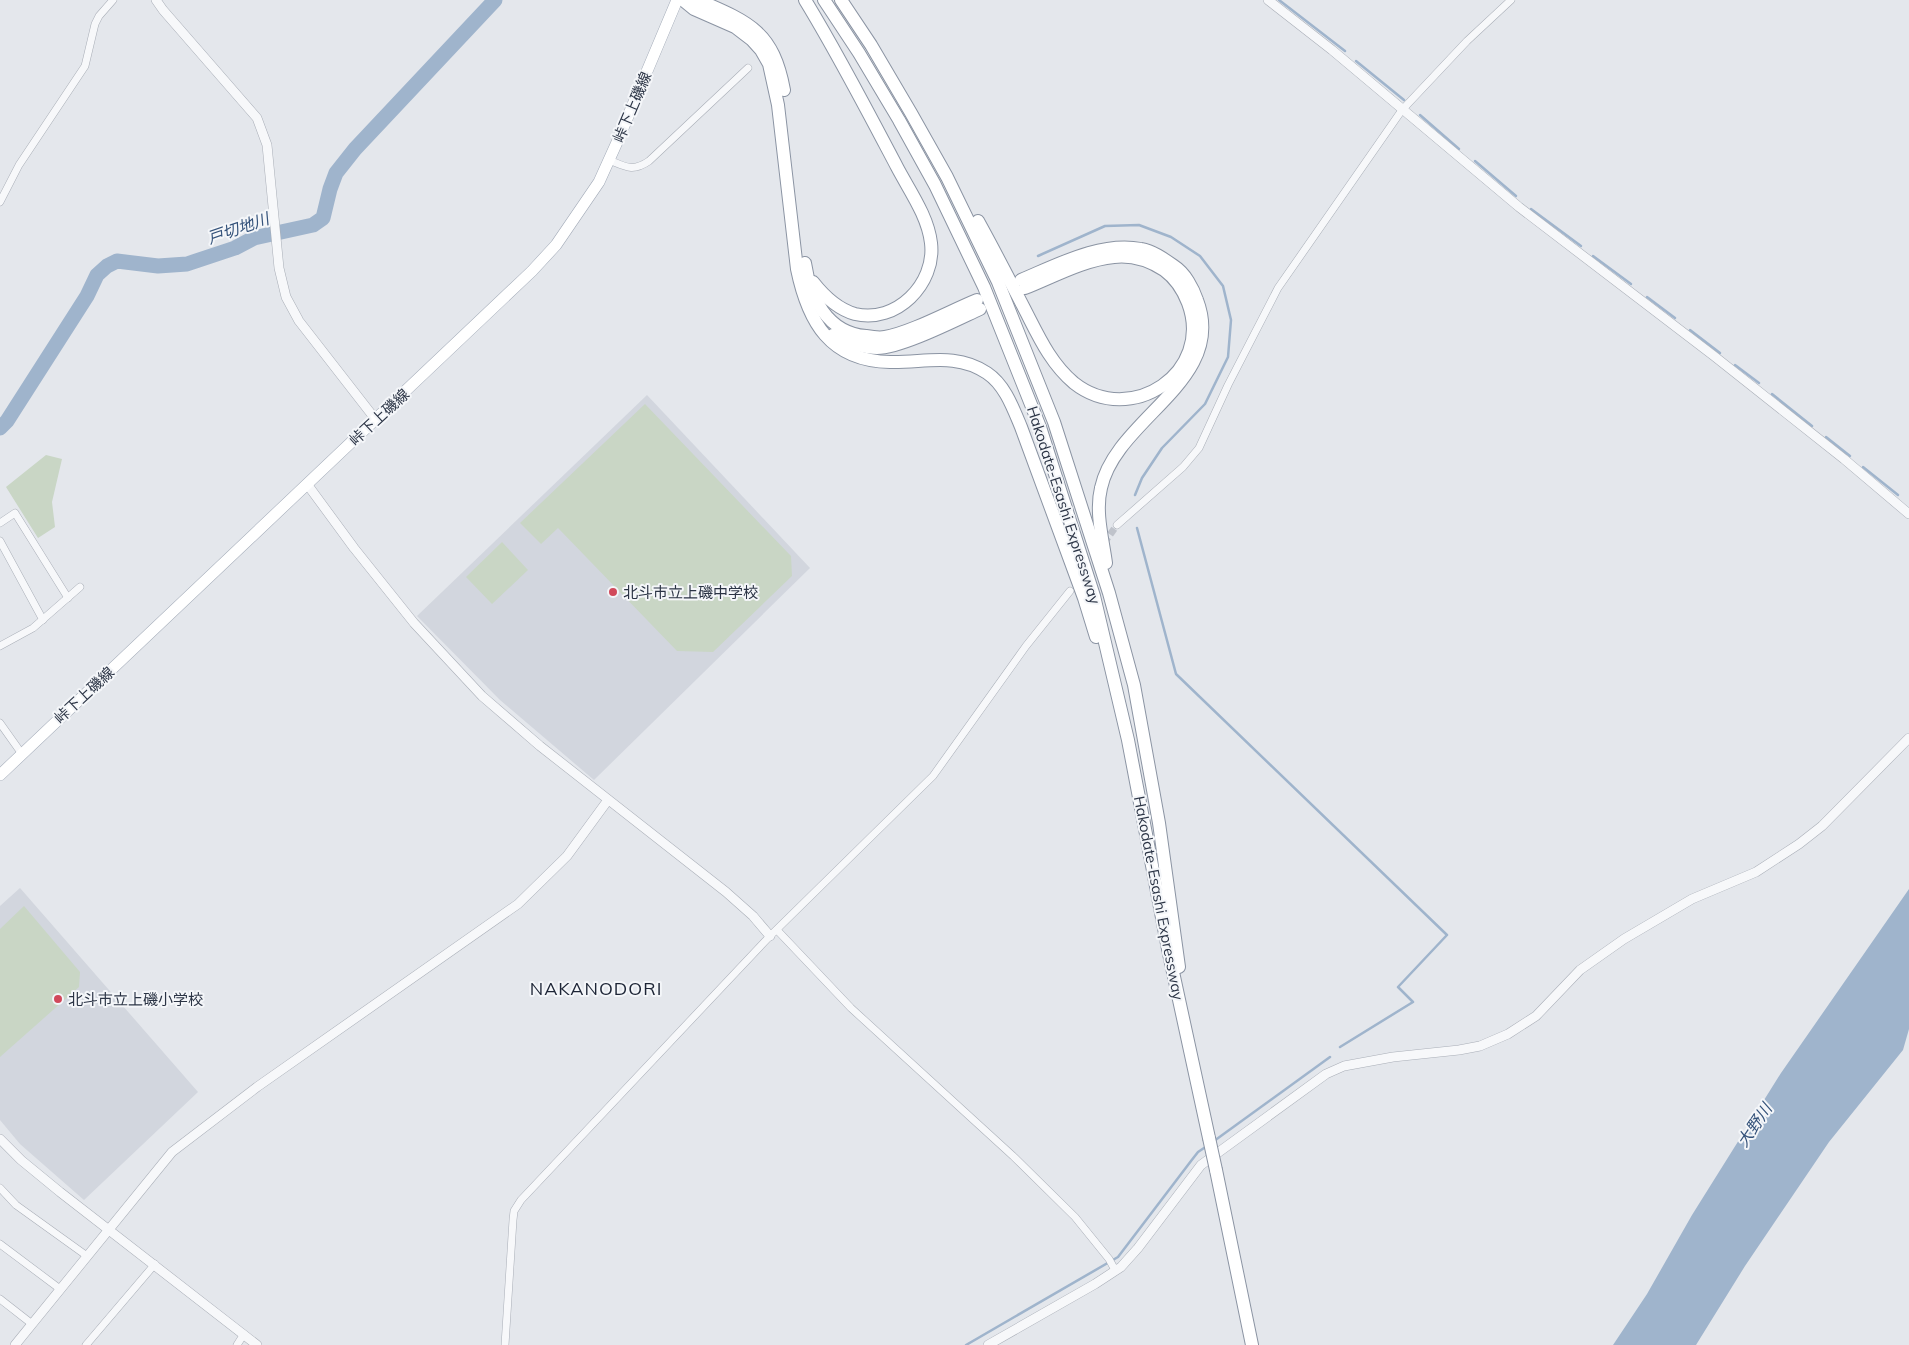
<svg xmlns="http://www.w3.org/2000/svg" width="1909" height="1345" viewBox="0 0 1909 1345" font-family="Mulish,'Noto Sans JP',sans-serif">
  <rect width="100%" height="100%" fill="#e4e7ec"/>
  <!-- built -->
  <g fill="#d2d6de">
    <path d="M 647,395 L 810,568 L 594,780 L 500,700 L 417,616 Z"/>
    <path d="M 20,888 L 198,1092 L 84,1200 L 20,1144 L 0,1120 L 0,906 Z"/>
  </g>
  <!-- green -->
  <g fill="#c9d6c5">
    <path d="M 645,404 L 791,556 L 792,576 L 713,652 L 677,651 L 558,528 L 541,544 L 520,523 Z"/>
    <path d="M 46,455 L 62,459 L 52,502 L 55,527 L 38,538 L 6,487 Z"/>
    <path d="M 502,542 L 528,570 L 492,604 L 466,577 Z"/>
    <path d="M 24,906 L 80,972 L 79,987 L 0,1057 L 0,929 Z"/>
  </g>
  <!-- water -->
  <path fill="#9fb4cc" d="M 1909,889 L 1909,1029 L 1903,1050 L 1829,1142 L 1745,1266 L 1696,1345 L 1613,1345 L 1647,1294 L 1692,1215 L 1781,1073 Z"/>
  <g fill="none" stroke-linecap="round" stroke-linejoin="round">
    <!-- stream -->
    <g stroke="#9fb4cc" stroke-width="2.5">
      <path d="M 1279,0 L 1345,51"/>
      <path d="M 1356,61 L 1404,100"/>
      <path d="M 1420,115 L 1459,149"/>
      <path d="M 1475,161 L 1516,196"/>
      <path d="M 1531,209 L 1581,246"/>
      <path d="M 1038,256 L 1105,226 L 1139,225 L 1171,237 L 1200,256 L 1223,286 L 1231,320 L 1228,357 L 1205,404 L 1162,448 L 1142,478 L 1135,495"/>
      <path d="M 1593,256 L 1631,284"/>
      <path d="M 1647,297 L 1675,318"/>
      <path d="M 1690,330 L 1720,353"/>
      <path d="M 1735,365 L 1759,383"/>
      <path d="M 1772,394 L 1812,426"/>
      <path d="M 1826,437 L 1850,456"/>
      <path d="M 1863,467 L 1898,495"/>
      <path d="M 1137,528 L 1176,674 L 1447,935 L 1398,987 L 1413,1002 L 1340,1047"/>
      <path d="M 1214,1141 L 1330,1057"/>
      <path d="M 966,1345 L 1118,1257 L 1191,1161 L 1198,1152 L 1207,1146"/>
    </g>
    <!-- river -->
    <path stroke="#9fb4cc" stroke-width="15" d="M 0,428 L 7,421 L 87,296 L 97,275 L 107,266 L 117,261 L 158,266 L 187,264 L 235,248 L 254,238 L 313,225 L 323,218 L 330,189 L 336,173 L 355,149 L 495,0"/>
    <!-- minor-tunnel -->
    <path stroke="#bfc3cb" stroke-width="7" stroke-dasharray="7 3.5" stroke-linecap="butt" d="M 1104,543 L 1117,525"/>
    <!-- minor casing -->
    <g stroke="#a9aeb7" stroke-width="8">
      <g id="minor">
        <path d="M 609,160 C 626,167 633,172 649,161 L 748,68"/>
        <path d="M 0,202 L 19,165 L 85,66 L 95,24 L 99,16 L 113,0"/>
        <path d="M 0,523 L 15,513 L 68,598"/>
        <path d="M 1117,525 L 1183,467 L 1199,448 L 1228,385 L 1278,288 L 1402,110 L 1467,41 L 1511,0"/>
        <path d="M 0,541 L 43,620"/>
        <path d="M 0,646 L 33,628 L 80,587"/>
        <path d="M 0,723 L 22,754"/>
        <path d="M 777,930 L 851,1008 L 1013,1156 L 1075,1217 L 1109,1259 L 1115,1270"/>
        <path d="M 0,1188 L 16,1205 L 87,1256"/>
        <path d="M 0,1244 L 60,1289"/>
        <path d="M 0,1299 L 32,1324"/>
        <path d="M 86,1345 L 155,1264"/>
        <path d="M 237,1345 L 244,1334"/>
        <path d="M 505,1345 L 513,1220 L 514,1211 L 521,1200 L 770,936 L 933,776 L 1026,646 L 1070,591"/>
      </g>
    </g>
    <!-- tertiary casing -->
    <g stroke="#a9aeb7" stroke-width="10">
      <g id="tertiary">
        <path d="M 156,0 L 163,10 L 257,118 L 267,145 L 279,268 L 286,297 L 299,321 L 376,420"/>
        <path d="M 1268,0 L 1332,50 L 1519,207 L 1714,356 L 1844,459 L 1909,514"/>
        <path d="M 307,484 L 354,548 L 414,623 L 482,696 L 540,746 L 726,892 L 753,916 L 770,936"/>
        <path d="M 0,1139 L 21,1160 L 60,1192 L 257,1345"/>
        <path d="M 15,1345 L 172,1152 L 257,1087 L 518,904 L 567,856 L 608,800"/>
        <path d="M 988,1345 L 1095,1284 L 1121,1267 L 1138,1248 L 1201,1165 L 1326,1074 L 1344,1066 L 1393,1057 L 1459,1050 L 1480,1046 L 1508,1034 L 1536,1016 L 1580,970 L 1624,939 L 1692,899 L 1756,872 L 1799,844 L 1822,826 L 1909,738"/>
      </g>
    </g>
    <!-- primary casing -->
    <g stroke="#a3abb8" stroke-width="12">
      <path id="primary" d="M 0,775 L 532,271 L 556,245 L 599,182 L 618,140 L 677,0"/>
    </g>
    <!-- motorway casing -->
    <g stroke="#8b94a3" stroke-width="14">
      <g id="motorway">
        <path d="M 683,0 L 694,9 L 735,27 L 752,40 L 761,50 L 769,64 L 778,105 L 797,269 C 808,322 830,361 890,362 C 924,363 956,352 987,373 C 1005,385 1013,408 1021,427 L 1084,598 L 1096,637"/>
        <path d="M 698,0 C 749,22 773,31 784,90"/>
        <path d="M 805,0 C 838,54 867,110 897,167 C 909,190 928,216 931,243 C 936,284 896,324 855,314 C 837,309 824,296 813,282"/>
        <path d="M 824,0 L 859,53 L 899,120 L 935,185 L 984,287 L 1040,427 L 1094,596 L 1128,740 L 1168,949 L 1209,1138"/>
        <path d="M 841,0 L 871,45 L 911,113 L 947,177 L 998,282 L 1054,422 L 1109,593 L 1134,685 L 1159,823 L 1179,967"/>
        <path d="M 978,221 C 994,250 1009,279 1024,308 C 1038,335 1050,363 1074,383 C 1131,428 1214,372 1188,303 C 1183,290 1175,278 1164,270 C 1150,261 1132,255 1114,257 C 1083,260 1053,277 1025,288"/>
        <path d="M 805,263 C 810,297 827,333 866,336 C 872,337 879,338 885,337 C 912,332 950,311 977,300"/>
        <path d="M 1021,280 C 1057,265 1101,241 1141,249 C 1153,251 1164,259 1174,266 C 1185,273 1193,288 1197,300 C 1228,381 1116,418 1101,488 C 1095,512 1103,540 1106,563"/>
        <path d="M 833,335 C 846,341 862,348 877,348 C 901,348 956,320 980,309"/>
        <path d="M 1216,1170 L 1252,1345"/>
      </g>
    </g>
    <!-- minor -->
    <use href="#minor" stroke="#f7f8fa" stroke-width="7"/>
    <!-- tertiary -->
    <use href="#tertiary" stroke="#f7f8fa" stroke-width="9"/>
    <!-- primary -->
    <use href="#primary" stroke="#fff" stroke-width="11"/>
    <!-- motorway -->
    <use href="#motorway" stroke="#fff" stroke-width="12"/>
    <!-- motorway-bridge casing -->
    <g stroke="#8b94a3" stroke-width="14" stroke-linecap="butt">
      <path id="motorway-bridge" d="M 1209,1138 L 1216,1170"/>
    </g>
    <!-- motorway-bridge -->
    <use href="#motorway-bridge" stroke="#fff" stroke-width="12"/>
  </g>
  <!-- markers -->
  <g fill="#d1495b" stroke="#f4f6f9" stroke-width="2">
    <circle cx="613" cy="592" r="5"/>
    <circle cx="58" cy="999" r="5"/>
  </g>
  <g text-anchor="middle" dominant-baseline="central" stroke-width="4" stroke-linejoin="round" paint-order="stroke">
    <!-- street labels -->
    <g font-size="15" fill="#2b3445" stroke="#f4f6f9">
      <text transform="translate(632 107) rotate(-67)">峠下上磯線</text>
      <text transform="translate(379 417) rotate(-43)">峠下上磯線</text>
      <text transform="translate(1064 505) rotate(72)">Hakodate-Esashi Expressway</text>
      <text transform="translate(84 695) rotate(-43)">峠下上磯線</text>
      <text transform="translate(1159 898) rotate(79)">Hakodate-Esashi Expressway</text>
    </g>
    <!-- poi labels -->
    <g font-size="15" fill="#2b3445" stroke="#f4f6f9" text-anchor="start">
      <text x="623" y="592">北斗市立上磯中学校</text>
      <text x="68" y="999">北斗市立上磯小学校</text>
    </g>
    <!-- water labels -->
    <g font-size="16" font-style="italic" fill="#34527a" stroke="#f4f6f9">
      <text transform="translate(238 228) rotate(-19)">戸切地川</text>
      <text transform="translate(1754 1125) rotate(-56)">大野川</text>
    </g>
    <!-- quarter labels -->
    <g font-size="18" letter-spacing="1" fill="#1d2536" stroke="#f4f6f9">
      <text x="596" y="988">NAKANODORI</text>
    </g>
  </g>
</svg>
